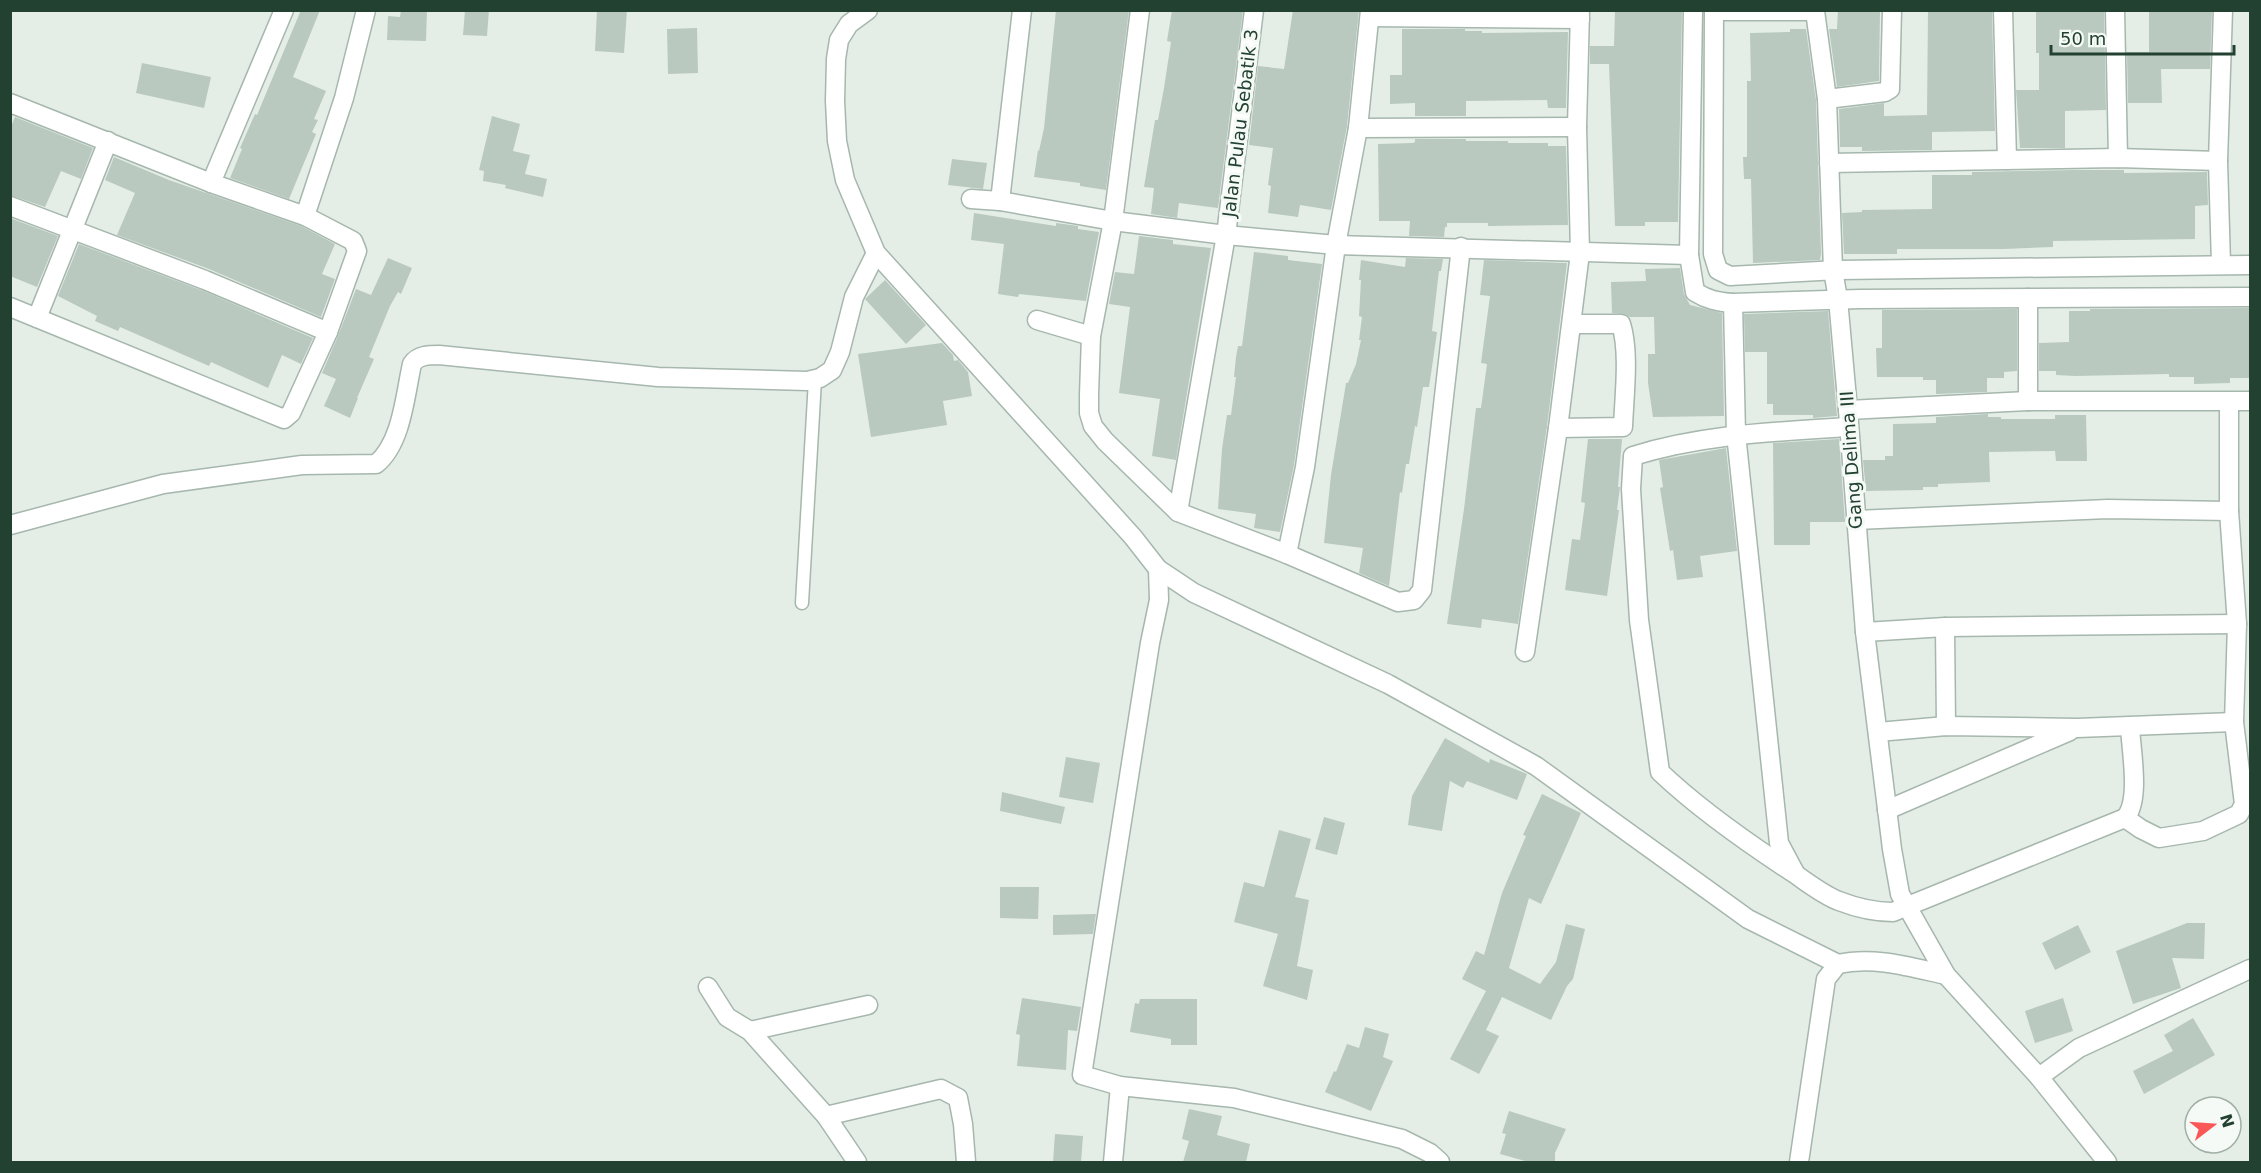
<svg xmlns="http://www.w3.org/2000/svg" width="2261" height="1173" viewBox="0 0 2261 1173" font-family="'DejaVu Sans',sans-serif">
  <rect width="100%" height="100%" fill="#e4eee7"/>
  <!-- building -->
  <g fill="#b9c9bf">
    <path d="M 301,10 L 320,10 L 293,77 L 326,91 L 314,119 L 318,120 L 312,132 L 316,134 L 289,199 L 230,178 L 242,149 L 240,148 L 255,114 L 257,115 Z"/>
    <path d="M 401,10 L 427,10 L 426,41 L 387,40 L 388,16 L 400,17 Z"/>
    <path d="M 465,10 L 489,10 L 487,36 L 463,35 Z"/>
    <path d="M 597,10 L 627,10 L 624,53 L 595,51 Z"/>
    <path d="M 1056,10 L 1129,10 L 1106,190 L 1080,186 L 1080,183 L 1034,177 L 1038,150 L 1039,151 L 1044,128 Z"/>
    <path d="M 1172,10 L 1243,10 L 1218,208 L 1179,203 L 1177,218 L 1151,214 L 1154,188 L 1144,187 L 1155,120 L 1158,120 L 1164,88 L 1171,42 L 1167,41 Z"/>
    <path d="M 1293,10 L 1359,10 L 1347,126 L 1331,210 L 1300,205 L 1298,217 L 1268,213 L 1271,186 L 1268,185 L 1273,148 L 1249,145 L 1258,66 L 1284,69 Z"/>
    <path d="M 1615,10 L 1682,10 L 1678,222 L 1645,222 L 1645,226 L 1615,226 L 1609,64 L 1590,64 L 1590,46 L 1614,46 Z"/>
    <path d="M 1838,10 L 1880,10 L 1879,81 L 1837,87 L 1829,29 L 1837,29 Z"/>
    <path d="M 1928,10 L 1992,10 L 1995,131 L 1932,132 L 1932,150 L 1862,151 L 1862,147 L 1840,147 L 1839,109 L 1884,103 L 1884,116 L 1927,115 Z"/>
    <path d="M 2036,10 L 2104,10 L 2106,110 L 2065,111 L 2065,148 L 2020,148 L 2016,90 L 2039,90 L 2039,53 L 2036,53 Z"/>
    <path d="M 2212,10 L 2210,69 L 2161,69 L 2162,103 L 2128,103 L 2127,52 L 2149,52 L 2149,11 Z"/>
    <path d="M 697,28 L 698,73 L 668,74 L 667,29 Z"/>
    <path d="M 1402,29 L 1465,29 L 1465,31 L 1482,31 L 1482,33 L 1568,32 L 1566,108 L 1548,108 L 1547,100 L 1466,101 L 1466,116 L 1415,116 L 1415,103 L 1390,104 L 1390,75 L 1402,75 Z"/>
    <path d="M 1790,29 L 1806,29 L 1816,100 L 1821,254 L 1820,260 L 1753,263 L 1751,179 L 1744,179 L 1743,157 L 1747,157 L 1747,81 L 1751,81 L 1750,33 L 1790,32 Z"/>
    <path d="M 142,63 L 211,77 L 204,108 L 136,93 Z"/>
    <path d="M 492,116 L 520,124 L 513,151 L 530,155 L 525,174 L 547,179 L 543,197 L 505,188 L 506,185 L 483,181 L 484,171 L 479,170 Z"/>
    <path d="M 15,117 L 93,148 L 81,179 L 61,171 L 45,207 L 10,195 L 10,129 Z"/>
    <path d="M 1415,139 L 1466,139 L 1466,141 L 1508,141 L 1508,143 L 1548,143 L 1548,146 L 1566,146 L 1568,225 L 1488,226 L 1488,223 L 1447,223 L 1447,227 L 1445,227 L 1444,237 L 1409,236 L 1410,221 L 1379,221 L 1378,144 L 1413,143 L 1415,142 Z"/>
    <path d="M 114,157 L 169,180 L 301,226 L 335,244 L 322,274 L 335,279 L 321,317 L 209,269 L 117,235 L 135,193 L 105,180 Z"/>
    <path d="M 952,159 L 987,163 L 983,189 L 948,185 Z"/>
    <path d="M 2077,170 L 2124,170 L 2124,173 L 2207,172 L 2208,205 L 2195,206 L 2195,239 L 2053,241 L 2053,247 L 2004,249 L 1897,249 L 1897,254 L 1844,254 L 1842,213 L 1862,212 L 1862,210 L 1932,209 L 1932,175 L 1972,175 L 1972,172 Z"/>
    <path d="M 974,213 L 1056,226 L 1056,223 L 1071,225 L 1078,226 L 1078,229 L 1099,232 L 1086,301 L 1019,294 L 1018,297 L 998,294 L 1004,244 L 971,240 Z"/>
    <path d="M 10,218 L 58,236 L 37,287 L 10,276 Z"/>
    <path d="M 1139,236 L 1173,240 L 1173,244 L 1211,248 L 1176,460 L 1152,456 L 1160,399 L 1119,393 L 1130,307 L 1109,304 L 1115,272 L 1134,274 Z"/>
    <path d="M 79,244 L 201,290 L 313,338 L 301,364 L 282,355 L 268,388 L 211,362 L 209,366 L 120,327 L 118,331 L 95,321 L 97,316 L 58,296 Z"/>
    <path d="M 1254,252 L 1288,256 L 1288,260 L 1322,264 L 1294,465 L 1280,532 L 1254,528 L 1256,514 L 1218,509 L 1222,449 L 1227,415 L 1231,415 L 1236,377 L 1234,377 L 1236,357 L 1238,346 L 1242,346 Z"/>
    <path d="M 388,258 L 412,268 L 401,294 L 398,292 L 390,306 L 369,357 L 374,359 L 357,398 L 358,398 L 350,418 L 324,406 L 336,379 L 322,373 L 338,336 L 356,289 L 371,295 Z"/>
    <path d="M 1406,258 L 1443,259 L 1441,271 L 1439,271 L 1432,331 L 1437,332 L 1431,374 L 1429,387 L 1423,387 L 1417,427 L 1415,426 L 1409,464 L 1406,464 L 1402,493 L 1400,492 L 1389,586 L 1359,573 L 1363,548 L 1324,543 L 1331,475 L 1346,383 L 1348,383 L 1356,364 L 1361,340 L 1359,340 L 1362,317 L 1359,316 L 1361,280 L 1359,280 L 1361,260 L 1405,267 Z"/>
    <path d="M 1484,260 L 1567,263 L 1547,426 L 1518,624 L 1482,619 L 1481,628 L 1447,624 L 1464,509 L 1476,408 L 1481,408 L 1487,364 L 1481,363 L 1490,296 L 1480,295 Z"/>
    <path d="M 1680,268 L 1684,294 L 1690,305 L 1722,313 L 1724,416 L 1653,417 L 1648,383 L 1648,354 L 1655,354 L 1654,317 L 1630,317 L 1625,314 L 1612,313 L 1611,282 L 1646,281 L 1645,269 Z"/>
    <path d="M 885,280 L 926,325 L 906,344 L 865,299 Z"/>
    <path d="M 2250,308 L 2250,378 L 2230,378 L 2230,383 L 2194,384 L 2194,377 L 2169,377 L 2169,374 L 2075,376 L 2056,375 L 2056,371 L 2039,371 L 2039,343 L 2069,342 L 2069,311 L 2090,311 L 2090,309 Z"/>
    <path d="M 2017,309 L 2017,371 L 2004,372 L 2004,378 L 1987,378 L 1987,392 L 1936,394 L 1936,380 L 1923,380 L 1923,377 L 1877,377 L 1876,348 L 1882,348 L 1882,310 Z"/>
    <path d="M 1828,311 L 1837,416 L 1813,418 L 1813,415 L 1773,415 L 1773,404 L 1767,404 L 1767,352 L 1745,352 L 1744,314 Z"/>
    <path d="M 942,343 L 953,355 L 954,361 L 958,360 L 968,372 L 972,396 L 943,401 L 947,425 L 871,437 L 858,354 Z"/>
    <path d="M 1988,414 L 1988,417 L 2001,417 L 2001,419 L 2055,419 L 2055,415 L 2086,415 L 2087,461 L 2056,461 L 2055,451 L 1989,452 L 1990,482 L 1938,484 L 1938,487 L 1923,487 L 1923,490 L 1866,491 L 1863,460 L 1885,460 L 1885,456 L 1893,456 L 1893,424 L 1936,423 L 1936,417 Z"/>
    <path d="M 1588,439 L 1622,439 L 1618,487 L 1620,487 L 1617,510 L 1619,510 L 1607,596 L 1565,590 L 1572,539 L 1580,540 L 1585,503 L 1581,502 Z"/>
    <path d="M 1839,439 L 1845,522 L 1810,522 L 1810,545 L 1774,545 L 1773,443 Z"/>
    <path d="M 1726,448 L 1737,551 L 1700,556 L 1703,577 L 1677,580 L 1673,550 L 1670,551 L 1660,488 L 1663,487 L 1659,460 Z"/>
    <path d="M 1445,738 L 1489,763 L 1490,759 L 1527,774 L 1517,800 L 1467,781 L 1463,788 L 1450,781 L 1442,831 L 1408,825 L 1412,796 Z"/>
    <path d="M 1066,757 L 1100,763 L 1093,803 L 1059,797 Z"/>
    <path d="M 1002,792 L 1065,807 L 1061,824 L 1000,811 Z"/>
    <path d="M 1542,794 L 1581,813 L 1541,904 L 1529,898 L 1509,968 L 1540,984 L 1556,962 L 1566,924 L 1585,929 L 1573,979 L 1567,986 L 1551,1020 L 1502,997 L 1486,1030 L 1499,1036 L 1479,1074 L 1450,1059 L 1486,991 L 1462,979 L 1476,951 L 1484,955 L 1502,893 L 1526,836 L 1523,835 Z"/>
    <path d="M 1324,817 L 1345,823 L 1337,855 L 1315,849 Z"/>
    <path d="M 1279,830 L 1311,839 L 1295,897 L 1309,900 L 1297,966 L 1313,970 L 1307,1000 L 1263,986 L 1278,934 L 1234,922 L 1244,882 L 1264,887 Z"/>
    <path d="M 1000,887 L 1039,887 L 1038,919 L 1000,918 Z"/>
    <path d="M 1096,914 L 1093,934 L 1053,935 L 1053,915 Z"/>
    <path d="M 2187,923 L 2205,923 L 2204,959 L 2172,958 L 2181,988 L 2133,1004 L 2116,951 Z"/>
    <path d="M 2078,925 L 2091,952 L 2055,970 L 2042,943 Z"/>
    <path d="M 1022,998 L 1081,1007 L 1077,1031 L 1068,1030 L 1066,1070 L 1017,1066 L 1020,1035 L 1016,1034 Z"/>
    <path d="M 2063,998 L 2073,1031 L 2035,1043 L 2025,1011 Z"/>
    <path d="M 1140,999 L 1197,999 L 1197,1045 L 1171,1045 L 1171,1039 L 1130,1032 L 1135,1003 L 1139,1004 Z"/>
    <path d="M 2193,1018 L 2215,1055 L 2144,1094 L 2133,1071 L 2173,1051 L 2164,1035 Z"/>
    <path d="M 1365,1027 L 1389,1034 L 1383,1057 L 1393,1061 L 1371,1111 L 1325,1092 L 1334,1071 L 1336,1072 L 1347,1044 L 1359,1048 Z"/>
    <path d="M 1189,1109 L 1222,1116 L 1217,1135 L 1250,1144 L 1246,1162 L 1183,1162 L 1189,1141 L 1182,1139 Z"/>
    <path d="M 1509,1111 L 1566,1129 L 1555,1153 L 1555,1162 L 1529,1162 L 1500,1154 L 1506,1134 L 1502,1133 Z"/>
    <path d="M 1055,1134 L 1083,1136 L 1081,1162 L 1053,1162 Z"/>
  </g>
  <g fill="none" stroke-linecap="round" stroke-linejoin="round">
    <!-- service casing -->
    <g stroke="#a6b7ad" stroke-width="15">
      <path id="service" d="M 802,603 L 815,380"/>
    </g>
    <!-- minor casing -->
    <g stroke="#a6b7ad" stroke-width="21">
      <g id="minor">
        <path d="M 868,10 L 849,24 L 839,40 L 836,59 L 835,101 L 837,141 L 845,180 L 876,253 L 1133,537 L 1158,569 L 1159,600 L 1150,643 L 1082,1075 L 1120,1086 L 1234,1098 L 1402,1139 L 1430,1153 L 1440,1162"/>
        <path d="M 1140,10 L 1113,221 L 1091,336 L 1089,395 L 1089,413 L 1093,426 L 1105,441 L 1178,512 L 1287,554 L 1398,602 L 1414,600 L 1422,590 L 1461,247"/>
        <path d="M 1693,10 L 1689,255 L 1695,292 C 1708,300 1718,302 1733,303 L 1860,299 L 2250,297"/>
        <path d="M 1714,10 L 1713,254 L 1718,270 L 1730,276 L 1838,270 L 2250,265"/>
        <path d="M 2003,10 L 2007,160"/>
        <path d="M 2115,10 L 2118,158"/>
        <path d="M 1714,11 L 1815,11 L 1827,99 L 1833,270 L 1838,299 L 1848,410 L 1865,632 L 1892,849 L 1900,894 L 1946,975 L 2039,1077"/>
        <path d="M 1370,17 L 1580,19"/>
        <path d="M 1827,99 L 1885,92 L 1890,89 L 1892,10"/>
        <path d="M 10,103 L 211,183 L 305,216 L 353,241 L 357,251 L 328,332 L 291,413 L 284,419 L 10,307"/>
        <path d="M 1358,128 L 1577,127"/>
        <path d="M 1829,163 L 2118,158 L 2218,161"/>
        <path d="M 211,183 L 284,10"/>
        <path d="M 971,199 L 1000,201 L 1113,221 L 1226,235 L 1336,245 L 1689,255"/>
        <path d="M 1000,201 L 1022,10"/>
        <path d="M 10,206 L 205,280 L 328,332"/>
        <path d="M 305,216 L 344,98 L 366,10"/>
        <path d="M 2221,264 L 2218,161 L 2223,10"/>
        <path d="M 2028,298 L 2028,401"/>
        <path d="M 1733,303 L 1736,434 L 1779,843 L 1795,873"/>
        <path d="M 37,318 L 108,141"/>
        <path d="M 1037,320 L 1091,336"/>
        <path d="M 1848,410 L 2028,401 L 2250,401"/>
        <path d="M 1848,427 C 1775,432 1703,434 1633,456 L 1631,489 L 1639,620 L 1660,772 C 1700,810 1746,842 1792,872 C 1807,882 1823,895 1839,901 C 1857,908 1874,912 1893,912 L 2125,818 C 2141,801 2131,750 2130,727"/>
        <path d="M 1558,428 L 1623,427 C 1624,398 1630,352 1621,324 L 1572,324"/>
        <path d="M 1178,512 L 1226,235 L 1254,10"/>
        <path d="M 1856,520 L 2108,509 L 2229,511"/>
        <path d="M 10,525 L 163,484 L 302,465 L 376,464 C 402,443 405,395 412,364 C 418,355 429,355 439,355 L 658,377 L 807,381 L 820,378 L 832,370 L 840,352 L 854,297 L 876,253"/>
        <path d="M 1287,554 L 1305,467 L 1336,245 L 1358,128 L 1370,10"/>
        <path d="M 1158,569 L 1194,593 L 1388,684 L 1536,766 L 1748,919 L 1838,964"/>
        <path d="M 1945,627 L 1946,726"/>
        <path d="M 1865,632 L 1945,627 L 2237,624"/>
        <path d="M 1525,652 L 1558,428 L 1580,253 L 1577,127 L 1580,10"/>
        <path d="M 1878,732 L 1946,726 L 2077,728 L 2234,722"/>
        <path d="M 1887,810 L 2070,731"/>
        <path d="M 2125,818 L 2141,829 L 2159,838 L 2203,831 L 2239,814 L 2244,804 L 2234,722 L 2237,624 L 2229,511 L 2229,402"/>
        <path d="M 708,987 L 727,1017 L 750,1031 L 826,1116 L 857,1162"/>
        <path d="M 750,1031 L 868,1005"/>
        <path d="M 826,1116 L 941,1089 L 958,1098 L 963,1124 L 966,1162"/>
        <path d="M 1113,1162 L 1120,1086"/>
        <path d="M 1799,1162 L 1826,979 L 1838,964 C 1874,956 1910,967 1946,975"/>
        <path d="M 2107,1162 L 2039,1077 L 2079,1048 L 2250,969"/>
      </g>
    </g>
    <!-- service -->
    <use href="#service" stroke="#fff" stroke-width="12"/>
    <!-- minor -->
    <use href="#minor" stroke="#fff" stroke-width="18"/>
  </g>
  <g text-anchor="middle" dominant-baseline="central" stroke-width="6" stroke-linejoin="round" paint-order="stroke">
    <!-- street labels -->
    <g font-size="18" fill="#224131" stroke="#f5faf6">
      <text transform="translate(1240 123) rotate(-83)">Jalan Pulau Sebatik 3</text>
      <text transform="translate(1851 460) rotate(-94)">Gang Delima III</text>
    </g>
  </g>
  <!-- border -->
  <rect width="2261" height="1173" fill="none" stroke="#224131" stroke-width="24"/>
  <!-- north arrow -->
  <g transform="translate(2213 1125) rotate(73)"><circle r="28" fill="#f5faf6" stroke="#a1b0a7" stroke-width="1.5"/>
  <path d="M0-4.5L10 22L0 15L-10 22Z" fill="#f95857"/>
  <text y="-9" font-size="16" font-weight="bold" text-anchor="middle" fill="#224131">N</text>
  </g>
  <!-- scale -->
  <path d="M2051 45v9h183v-9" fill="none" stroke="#224131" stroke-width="3"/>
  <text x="2060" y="45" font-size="18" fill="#224131" stroke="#f5faf6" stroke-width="4.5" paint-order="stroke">50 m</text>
</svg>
